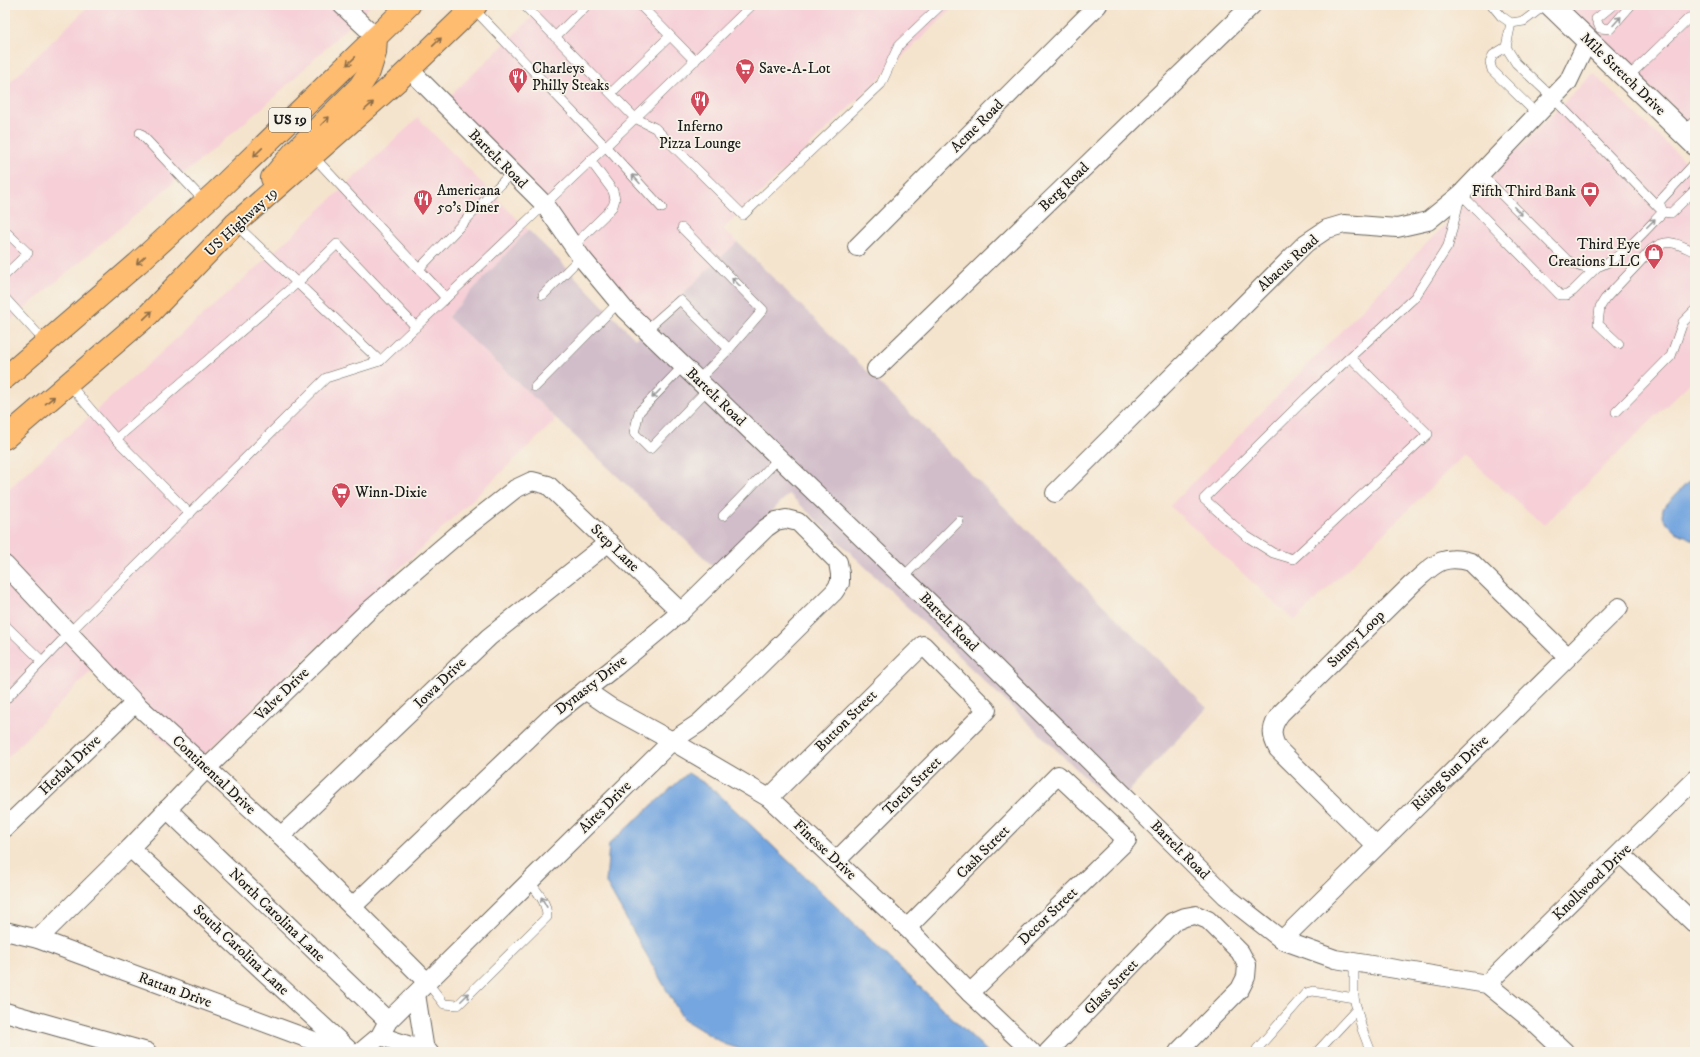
<svg xmlns="http://www.w3.org/2000/svg" width="1700" height="1057" viewBox="0 0 1700 1057" font-family="'IM FELL DW Pica',serif">
  <rect width="100%" height="100%" fill="#f7f3e8"/>
  <filter id="ink" filterUnits="userSpaceOnUse"><feTurbulence type="fractalNoise" baseFrequency=".025" numOctaves="2"/><feDisplacementMap in="SourceGraphic" scale="8" xChannelSelector="R" yChannelSelector="G"/><feConvolveMatrix kernelMatrix="1 2 1 2 8 2 1 2 1" color-interpolation-filters="sRGB"/></filter>
  <filter id="wash" filterUnits="userSpaceOnUse"><feTurbulence type="fractalNoise" baseFrequency=".012" numOctaves="4" result="noise"/><feDisplacementMap in="SourceGraphic" scale="16" xChannelSelector="R" yChannelSelector="G"/><feGaussianBlur stdDeviation="0.9" result="paint"/><feColorMatrix in="noise" values="0 0 0 0 0 0 0 0 0 0 0 0 0 0 0 0 0 1.4 0 .05"/><feComposite in="paint" operator="in"/></filter>
  <g filter="url(#wash)">
    <rect width="100%" height="100%" fill="#f5e4cd"/>
    <!-- built -->
    <g fill="#f6cfd7">
      <path d="M 90,5 L 371,5 L 268,103 L 5,325 L 5,87 Z"/>
      <path d="M 545,5 L 956,5 L 723,229 L 737,242 L 647,327 L 448,98 Z"/>
      <path d="M 1564,5 L 1695,5 L 1695,131 Z"/>
      <path d="M 1593,73 L 1695,171 L 1695,378 L 1544,525 L 1464,455 L 1294,621 L 1170,506 Z"/>
      <path d="M 418,118 L 528,230 L 448,317 L 554,417 L 554,422 L 190,768 L 91,671 L 5,760 L 5,492 L 285,242 Z"/>
    </g>
    <!-- industrial -->
    <path fill="#d1bdc9" d="M 528,230 L 558,259 L 635,339 L 737,242 L 1207,708 L 1115,806 L 789,494 L 715,568 L 448,317 Z"/>
    <!-- water -->
    <g fill="#74a6df" stroke="#48617e">
      <path d="M 1695,475 L 1695,539 L 1694,540 L 1676,532 L 1662,517 L 1663,508 Z"/>
      <path d="M 688,773 L 712,788 L 988,1052 L 750,1052 L 724,1044 L 683,1019 L 606,883 L 609,844 Z"/>
    </g>
  </g>
  <g filter="url(#ink)">
    <g fill="none" stroke-linecap="round" stroke-linejoin="round">
      <!-- service casing -->
      <g stroke="#68625a" stroke-width="10">
        <g id="service">
          <path d="M 524,5 L 635,118 L 655,128 L 743,215 L 881,84 L 899,45 L 941,5"/>
          <path d="M 640,5 L 695,61"/>
          <path d="M 1492,5 L 1501,16 L 1511,23 L 1524,21 L 1545,5"/>
          <path d="M 473,8 L 605,146 L 662,208"/>
          <path d="M 1600,28 L 1610,29 L 1631,5"/>
          <path d="M 1600,28 L 1596,19 L 1613,5"/>
          <path d="M 555,37 L 587,5"/>
          <path d="M 1506,47 L 1493,55 L 1490,62 L 1492,70 L 1537,114"/>
          <path d="M 1627,78 L 1689,18 L 1695,23"/>
          <path d="M 611,93 L 670,36"/>
          <path d="M 140,133 L 205,202"/>
          <path d="M 1683,133 L 1695,120"/>
          <path d="M 313,156 L 446,298"/>
          <path d="M 1695,163 L 1659,202 L 1663,212 L 1671,213 L 1695,190"/>
          <path d="M 1480,173 L 1567,260 C 1573,263 1579,268 1587,268 C 1613,270 1646,229 1663,212 L 1553,98 L 1516,63 L 1506,47 L 1511,23"/>
          <path d="M 1461,194 L 1560,295 L 1567,295 L 1573,291 L 1596,268"/>
          <path d="M 235,224 L 380,361"/>
          <path d="M 5,231 L 28,253 L 5,275"/>
          <path d="M 573,246 L 607,213 L 613,206 L 615,199 L 613,191 L 590,160"/>
          <path d="M 419,269 L 512,172"/>
          <path d="M 543,295 L 581,257"/>
          <path d="M 5,298 L 46,343"/>
          <path d="M 646,330 L 680,300 L 729,349 L 763,310 L 682,228"/>
          <path d="M 1619,344 L 1598,324 L 1600,307 L 1605,299 L 1652,249 C 1669,237 1678,244 1695,252"/>
          <path d="M 1350,357 L 1428,434 L 1293,559 L 1273,553 L 1246,536 L 1204,499 L 1306,398 L 1415,297 L 1448,246 L 1460,197"/>
          <path d="M 683,366 L 639,412 L 634,433 L 650,449 L 708,389"/>
          <path d="M 698,380 L 729,349"/>
          <path d="M 69,384 L 116,439 L 190,514"/>
          <path d="M 535,387 L 619,302"/>
          <path d="M 1616,412 L 1671,356 L 1683,322 L 1695,310"/>
          <path d="M 116,439 L 297,283 L 337,244 L 416,327"/>
          <path d="M 723,516 L 779,458"/>
          <path d="M 903,577 L 959,521"/>
          <path d="M 5,625 L 42,661"/>
          <path d="M 5,700 L 69,633 L 326,378 L 380,361 L 649,105 L 752,5"/>
          <path d="M 1354,963 L 1354,998 L 1362,1029 L 1371,1052"/>
          <path d="M 427,982 L 444,1004 L 458,1005 L 547,917 C 547,902 538,893 529,881"/>
          <path d="M 1257,1052 L 1257,1049 L 1306,993 L 1313,991 L 1354,998"/>
          <path d="M 1317,1052 L 1357,1009"/>
        </g>
      </g>
      <!-- minor casing -->
      <g stroke="#68625a" stroke-width="20">
        <g id="minor">
          <path d="M 342,5 L 376,37"/>
          <path d="M 409,69 L 544,204 L 581,257 L 625,310 L 931,604 L 1226,896 L 1282,940 L 1335,959 L 1487,984 L 1530,1019 L 1565,1052"/>
          <path d="M 857,247 L 1098,5"/>
          <path d="M 876,369 L 1252,5"/>
          <path d="M 1055,493 L 1306,243 L 1327,229 L 1344,224 L 1397,228 L 1428,221 L 1461,194 L 1568,82 L 1588,40"/>
          <path d="M 5,565 L 135,703 L 281,836 L 427,982"/>
          <path d="M 585,690 L 610,707 L 672,741 L 769,798 L 907,928 L 970,993 L 1032,1052"/>
          <path d="M 769,798 L 923,645 L 987,710 L 836,861"/>
          <path d="M 167,809 L 388,1021"/>
          <path d="M 5,828 L 135,703"/>
          <path d="M 281,836 L 489,637 L 609,542"/>
          <path d="M 1376,846 L 1278,749 C 1270,735 1271,726 1281,713 L 1412,584 C 1433,566 1441,553 1471,562 L 1568,657"/>
          <path d="M 130,848 L 350,1051"/>
          <path d="M 1621,854 L 1695,924"/>
          <path d="M 352,907 L 551,717 L 615,667 L 681,612 L 766,528 L 776,521 L 786,519 L 798,522 L 838,562 L 840,574 L 840,583 L 834,592 L 754,671 L 699,723 L 672,741 L 388,1021 L 380,1036 L 361,1052"/>
          <path d="M 907,928 L 1058,775 L 1127,840 L 970,993"/>
          <path d="M 5,931 L 38,939 L 344,1052"/>
          <path d="M 38,939 L 130,848 L 207,768 L 366,613 L 458,534 L 515,489 L 532,481 L 548,485 L 681,612"/>
          <path d="M 1282,940 L 1619,607"/>
          <path d="M 1487,984 L 1695,779"/>
          <path d="M 416,994 L 425,1051"/>
          <path d="M 5,1012 L 147,1052"/>
          <path d="M 380,1036 L 429,1052"/>
          <path d="M 1048,1052 L 1173,922 L 1185,917 L 1196,915 L 1208,920 L 1240,952 L 1247,965 L 1246,977 L 1240,989 L 1178,1052"/>
        </g>
      </g>
      <!-- tertiary casing -->
      <g stroke="#68625a" stroke-width="24">
        <path id="tertiary" d="M 1551,5 L 1695,144"/>
      </g>
      <!-- trunk casing -->
      <g stroke="#68625a" stroke-width="24">
        <g id="trunk">
          <path d="M 272,178 L 295,151 L 360,86 L 369,72 L 375,53 L 376,37"/>
          <path d="M 5,378 L 138,263 L 216,192 L 409,5"/>
          <path d="M 5,438 L 148,315 L 235,224 L 397,81 L 476,5"/>
        </g>
      </g>
      <!-- service -->
      <use href="#service" stroke="#fff" stroke-width="9"/>
      <!-- minor -->
      <use href="#minor" stroke="#fff" stroke-width="18"/>
      <!-- tertiary -->
      <use href="#tertiary" stroke="#fff" stroke-width="22"/>
      <!-- trunk -->
      <use href="#trunk" stroke="#fdbc70" stroke-width="22"/>
    </g>
    <!-- one-way arrows -->
    <defs><path id="oneway-shaft" d="M-6 0H5M1.5-3L5.5 0L1.5 3" fill="none" stroke-width="1.6" stroke-linecap="round" stroke-linejoin="round"/></defs>
    <g stroke="#999">
      <use href="#oneway-shaft" transform="translate(1617 21) rotate(-48)"/>
      <use href="#oneway-shaft" transform="translate(636 179) rotate(-132)"/>
      <use href="#oneway-shaft" transform="translate(1518 211) rotate(45)"/>
      <use href="#oneway-shaft" transform="translate(1651 223) rotate(-45)"/>
      <use href="#oneway-shaft" transform="translate(736 282) rotate(-135)"/>
      <use href="#oneway-shaft" transform="translate(656 394) rotate(134)"/>
      <use href="#oneway-shaft" transform="translate(544 902) rotate(-119)"/>
      <use href="#oneway-shaft" transform="translate(465 997) rotate(-45)"/>
    </g>
    <g stroke="#8c6c46">
      <use href="#oneway-shaft" transform="translate(437 42) rotate(-44)"/>
      <use href="#oneway-shaft" transform="translate(351 61) rotate(136)"/>
      <use href="#oneway-shaft" transform="translate(369 106) rotate(-42)"/>
      <use href="#oneway-shaft" transform="translate(325 121) rotate(-45)"/>
      <use href="#oneway-shaft" transform="translate(258 152) rotate(136)"/>
      <use href="#oneway-shaft" transform="translate(141 260) rotate(138)"/>
      <use href="#oneway-shaft" transform="translate(148 315) rotate(-44)"/>
      <use href="#oneway-shaft" transform="translate(50 400) rotate(-40)"/>
    </g>
  </g>
  <!-- icons -->
  <defs>
    <g id="supermarket-pin" transform="scale(1)"><path d="M0 17L-7.5 6A9.5 9.5 0 1 1 7.5 6Z" fill="#d1495b" stroke="#f7f3e8"/><path d="M-6-5.5h2.5l.6 2H6L4.5 2H-2.5L-4.4-4H-6ZM-1.5 3.2a1.3 1.3 0 1 0 .1 0ZM3 3.2a1.3 1.3 0 1 0 .1 0Z" fill="#fff"/></g>
    <g id="restaurant-pin" transform="scale(1)"><path d="M0 17L-7.5 6A9.5 9.5 0 1 1 7.5 6Z" fill="#d1495b" stroke="#f7f3e8"/><path d="M-5-6h1v4h1v-4h1v4h1v-4h1v5L-1.5 .5V6h-2V.5L-5-1ZM5-6V6H3V1.5H1.5Q1.5-4 5-6Z" fill="#fff"/></g>
    <g id="bank-pin" transform="scale(1)"><path d="M0 17L-7.5 6A9.5 9.5 0 1 1 7.5 6Z" fill="#d1495b" stroke="#f7f3e8"/><path d="M-6-4H6V4H-6ZM0-2.3a2.3 2.3 0 1 0 0 4.6a2.3 2.3 0 1 0 0-4.6Z" fill="#fff"/></g>
    <g id="shop-pin" transform="scale(1)"><path d="M0 17L-7.5 6A9.5 9.5 0 1 1 7.5 6Z" fill="#d1495b" stroke="#f7f3e8"/><path d="M-5-2.5h2.3a2.7 3.5 0 0 1 5.4 0H5L5.5 6h-11ZM-1.5-2.5h3a1.5 2.3 0 0 0-3 0Z" fill="#fff"/></g>
  </defs>
  <g fill-rule="evenodd">
    <use href="#supermarket-pin" x="745" y="68"/>
    <use href="#restaurant-pin" x="518" y="77"/>
    <use href="#restaurant-pin" x="700" y="100"/>
    <use href="#bank-pin" x="1590" y="191"/>
    <use href="#restaurant-pin" x="423" y="199"/>
    <use href="#shop-pin" x="1654" y="253"/>
    <use href="#supermarket-pin" x="341" y="492"/>
  </g>
  <g text-anchor="middle" dominant-baseline="central" stroke-width="3.5" stroke-linejoin="round" paint-order="stroke">
    <!-- shield labels -->
    <rect fill="#f7f3e8" stroke="#5e5c59" stroke-width="1" x="269" y="108" width="42" height="24" rx="3"/>
    <g font-size="14" font-weight="bold" fill="#1c1c1c">
      <text x="290" y="120">US 19</text>
    </g>
    <!-- poi labels -->
    <g font-size="15" fill="#1c1c1c" stroke="#f7f3e8" text-anchor="start">
      <text x="532" y="68">Charleys<tspan x="532" dy="17">Philly Steaks</tspan></text>
      <text x="759" y="68">Save-A-Lot</text>
      <text x="700" y="126" text-anchor="middle">Inferno<tspan x="700" dy="17">Pizza Lounge</tspan></text>
      <text x="437" y="190">Americana<tspan x="437" dy="17">50's Diner</tspan></text>
      <text x="1576" y="191" text-anchor="end">Fifth Third Bank</text>
      <text x="1640" y="244" text-anchor="end">Third Eye<tspan x="1640" dy="17">Creations LLC</tspan></text>
      <text x="355" y="492">Winn-Dixie</text>
    </g>
    <!-- street labels -->
    <g font-size="15" fill="#1c1c1c" stroke="#f7f3e8">
      <text transform="translate(1623 74) rotate(44)">Mile Stretch Drive</text>
      <text transform="translate(977 126) rotate(-45)">Acme Road</text>
      <text transform="translate(498 159) rotate(45)">Bartelt Road</text>
      <text transform="translate(1064 187) rotate(-44)">Berg Road</text>
      <text transform="translate(241 222) rotate(-43)">US Highway 19</text>
      <text transform="translate(1288 263) rotate(-42)">Abacus Road</text>
      <text transform="translate(716 397) rotate(44)">Bartelt Road</text>
      <text transform="translate(615 548) rotate(44)">Step Lane</text>
      <text transform="translate(949 622) rotate(45)">Bartelt Road</text>
      <text transform="translate(1356 639) rotate(-45)">Sunny Loop</text>
      <text transform="translate(440 683) rotate(-44)">Iowa Drive</text>
      <text transform="translate(591 685) rotate(-38)">Dynasty Drive</text>
      <text transform="translate(282 694) rotate(-44)">Valve Drive</text>
      <text transform="translate(846 721) rotate(-45)">Button Street</text>
      <text transform="translate(70 765) rotate(-44)">Herbal Drive</text>
      <text transform="translate(1450 773) rotate(-44)">Rising Sun Drive</text>
      <text transform="translate(214 775) rotate(43)">Continental Drive</text>
      <text transform="translate(912 786) rotate(-45)">Torch Street</text>
      <text transform="translate(605 807) rotate(-45)">Aires Drive</text>
      <text transform="translate(825 850) rotate(43)">Finesse Drive</text>
      <text transform="translate(1180 850) rotate(45)">Bartelt Road</text>
      <text transform="translate(983 852) rotate(-45)">Cash Street</text>
      <text transform="translate(1592 882) rotate(-44)">Knollwood Drive</text>
      <text transform="translate(277 915) rotate(44)">North Carolina Lane</text>
      <text transform="translate(1048 916) rotate(-44)">Decor Street</text>
      <text transform="translate(241 950) rotate(43)">South Carolina Lane</text>
      <text transform="translate(1111 987) rotate(-46)">Glass Street</text>
      <text transform="translate(175 990) rotate(20)">Rattan Drive</text>
    </g>
  </g>
  <!-- margin -->
  <rect width="1700" height="1057" fill="none" stroke="#f7f3e8" stroke-width="20"/>
</svg>
